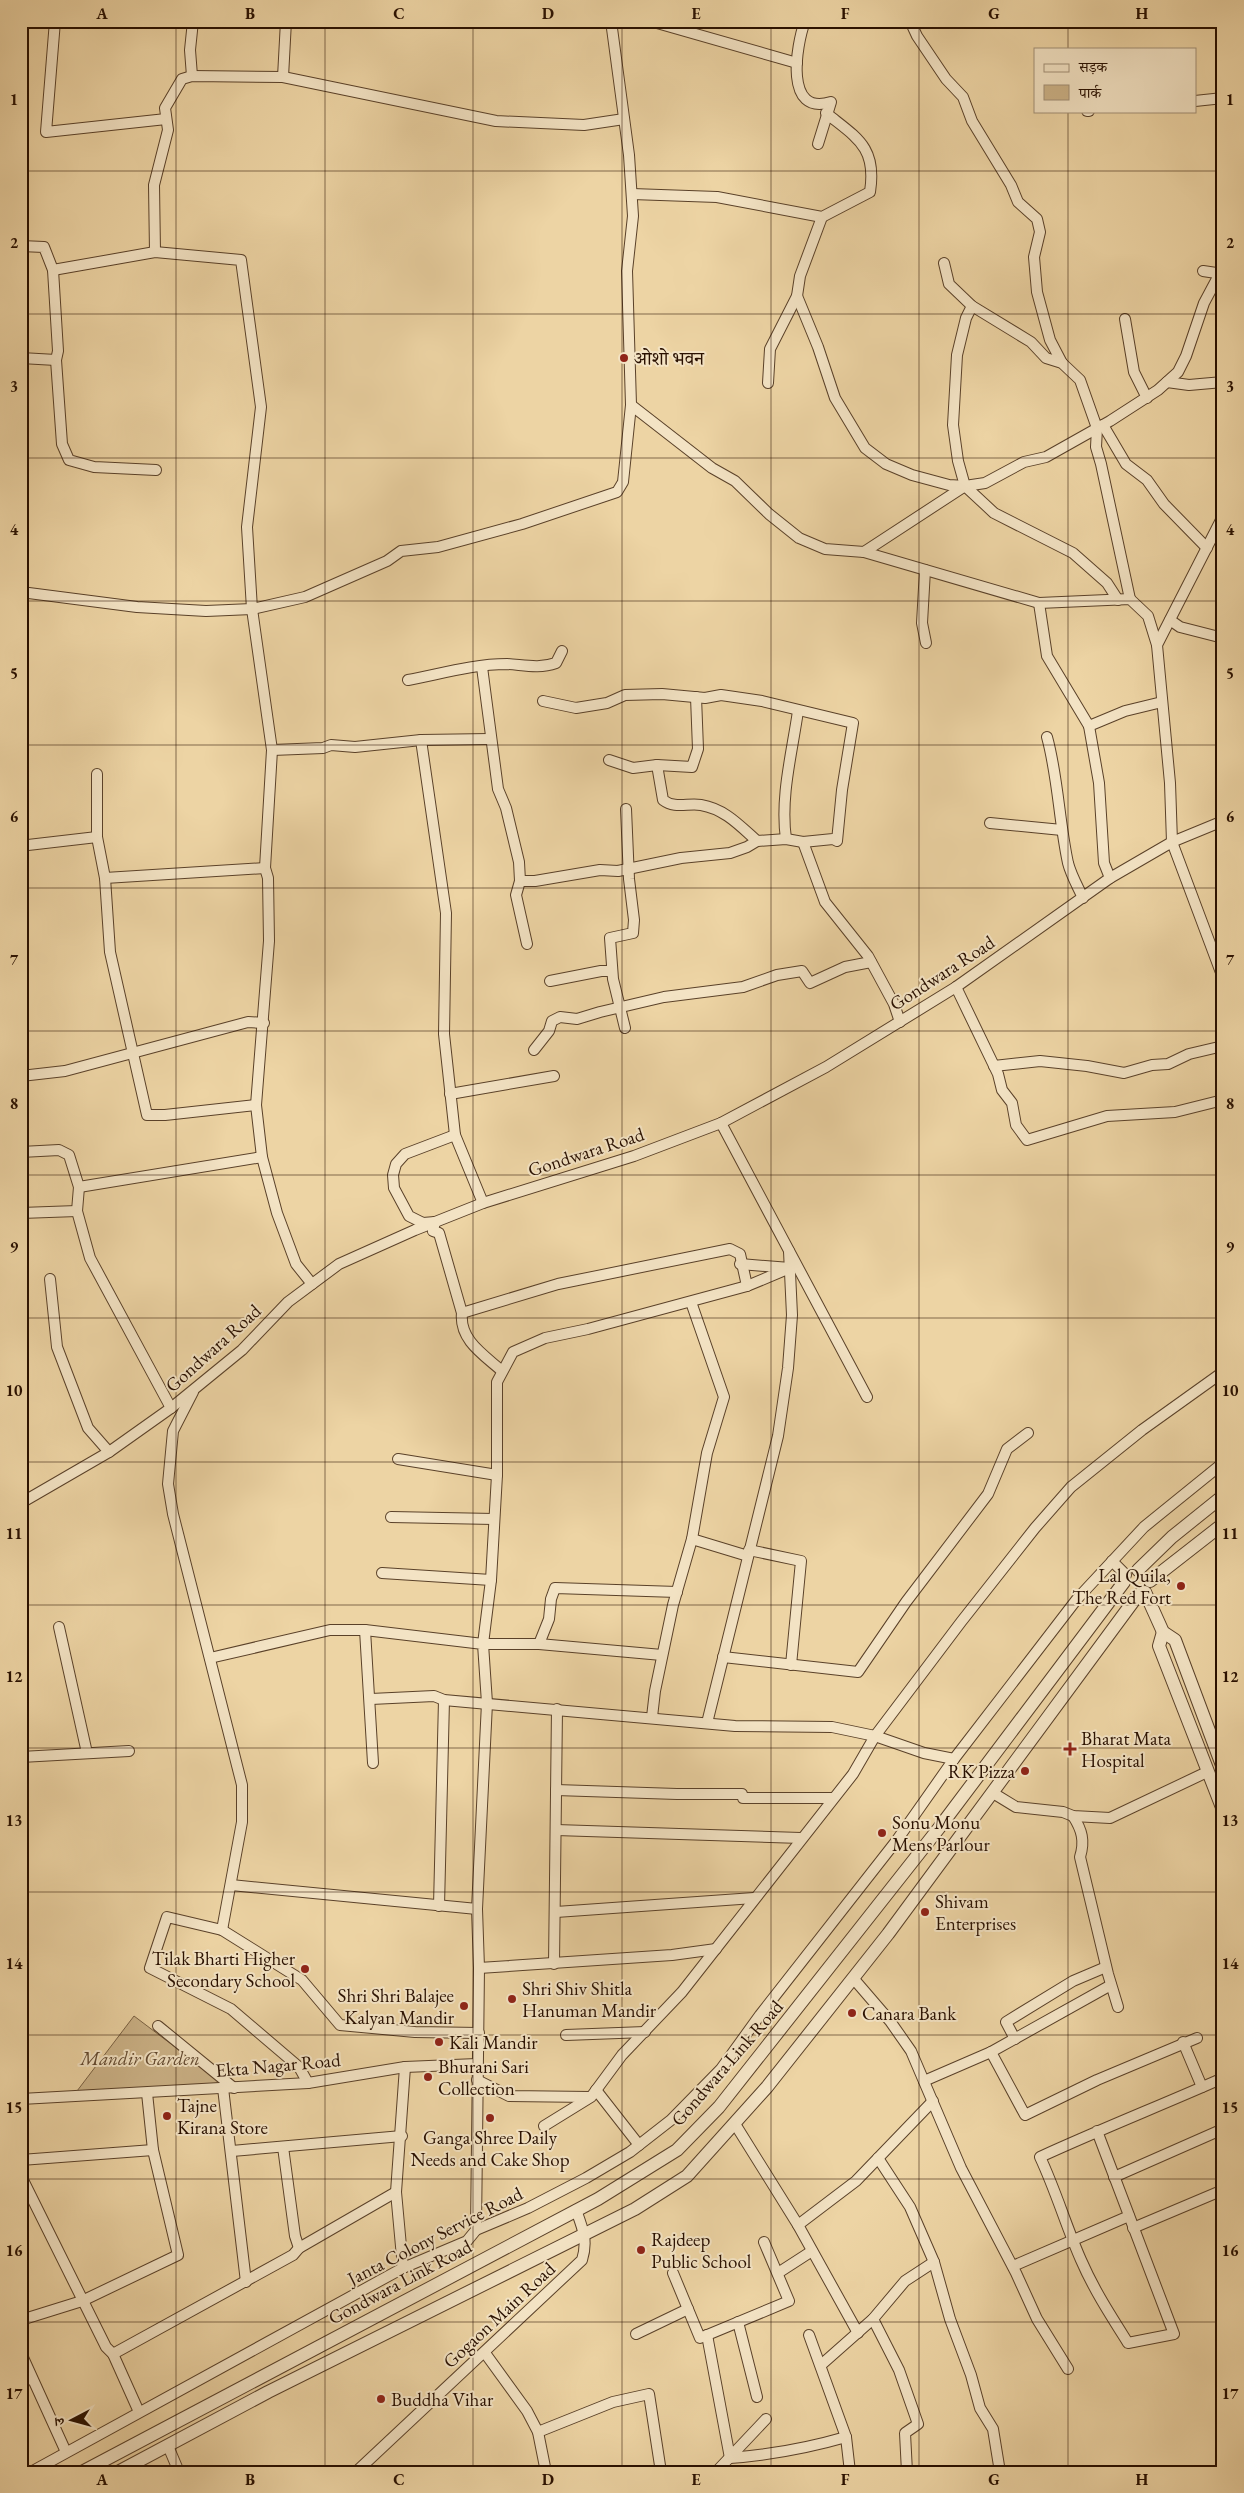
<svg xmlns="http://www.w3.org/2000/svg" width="1244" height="2493" viewBox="0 0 1244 2493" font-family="'EB Garamond','Noto Serif Devanagari',serif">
  <rect width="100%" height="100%" fill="#edd4a4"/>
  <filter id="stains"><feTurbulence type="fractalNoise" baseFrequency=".004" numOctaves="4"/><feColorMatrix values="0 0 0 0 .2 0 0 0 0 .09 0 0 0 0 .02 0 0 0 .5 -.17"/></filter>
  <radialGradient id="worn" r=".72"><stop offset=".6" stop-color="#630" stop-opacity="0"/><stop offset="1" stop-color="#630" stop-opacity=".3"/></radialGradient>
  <!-- green -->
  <path fill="#ccb388" stroke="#7a6244" d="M 134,2016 L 224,2084 L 77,2091 Z"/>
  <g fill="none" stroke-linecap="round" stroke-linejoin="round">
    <!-- minor casing -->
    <g stroke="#5a4129" stroke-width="12">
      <g id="minor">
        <path d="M 55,21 L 46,132 L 166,119"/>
        <path d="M 650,21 L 797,63"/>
        <path d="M 805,21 C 796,46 784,117 831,102 L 818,144"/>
        <path d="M 910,21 L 917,36 L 946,79 L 963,97 L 972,121 L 1011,185 L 1018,202 L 1037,219 L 1040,232 L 1034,257 L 1037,292 L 1050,340 L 1062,363"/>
        <path d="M 192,76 L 190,50 L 193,21"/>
        <path d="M 283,77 L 286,21"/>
        <path d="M 1195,101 L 1223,98"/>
        <path d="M 1087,111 L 1089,111"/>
        <path d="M 632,194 L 717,197 L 822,217 L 870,192 C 877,147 857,138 826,113"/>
        <path d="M 21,246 L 44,247 L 53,270 L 58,351 L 56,360 L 62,444 L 69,460 L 94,467 L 156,470"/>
        <path d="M 155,252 L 154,185 L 168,130 L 165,108 L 182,79 L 192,76 L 283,77 L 496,121 L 584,125 L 624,119"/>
        <path d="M 944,263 L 949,284 L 972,306 L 1031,342 L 1046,358 L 1062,363 L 1080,380 L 1097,428 L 1096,447 L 1101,464 L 1130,599"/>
        <path d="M 53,270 L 155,252 L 241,260 L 261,407 L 247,527 L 252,609 L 272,750 L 265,868 L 268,878 L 269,941 L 256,1105 L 262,1157 L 277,1213 L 296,1264 L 312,1284"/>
        <path d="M 1203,271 L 1223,274"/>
        <path d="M 797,296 L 818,347 L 835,398 L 865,448 L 886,464 L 912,475 L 949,485 L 965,486 L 985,483 L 1024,462 L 1046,457 L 1110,421 L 1158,390 L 1178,372 L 1186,356 L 1204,303 L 1220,273"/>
        <path d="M 972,306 L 966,318 L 957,355 L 953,425 L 958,461 L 965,486 L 994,513 L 1073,553 L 1107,583 L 1118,600"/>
        <path d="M 1125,319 L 1134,372 L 1147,398"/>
        <path d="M 21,358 L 56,360"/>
        <path d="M 1167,382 L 1189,385 L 1223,382"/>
        <path d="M 768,383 L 770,349 L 797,296 L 800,276 L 822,217"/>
        <path d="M 631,405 L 712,468 L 735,481 L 769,514 L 799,538 L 825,549 L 864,552 L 1039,603 L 1130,599 L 1148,616 L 1157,645"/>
        <path d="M 1103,425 L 1126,464 L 1147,480 L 1164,504 L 1207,548"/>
        <path d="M 1223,516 L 1157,645 L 1170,783 L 1172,842 L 1223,978"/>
        <path d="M 864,552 L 965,486"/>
        <path d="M 925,570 L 922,623 L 926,643"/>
        <path d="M 21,592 L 137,607 L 206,611 L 252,609 L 305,597 L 387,561 L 401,551 L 438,547 L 522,524 L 617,492 L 623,482 L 631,405 L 627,271 L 633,216 L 629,155 L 611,21"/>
        <path d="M 1039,603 L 1047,656 L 1089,726"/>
        <path d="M 1170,620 L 1180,627 L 1223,638"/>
        <path d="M 482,667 L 498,789 L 506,808 L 519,862 L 520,881 L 516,895 L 527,944"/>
        <path d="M 408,680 C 440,674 473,664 507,664 C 524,665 539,669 556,663 L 562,651"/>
        <path d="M 1047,737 C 1058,777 1059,821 1068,863 C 1071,875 1078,887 1083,898"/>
        <path d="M 421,740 L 446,913 L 444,1034 L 455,1135 L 483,1203"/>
        <path d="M 272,750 L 323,748 L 331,745 L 355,747 L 421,740 L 490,739"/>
        <path d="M 609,760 L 633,768 L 657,765 L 692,767 L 698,749 L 696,697"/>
        <path d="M 657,765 L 663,800 C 675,809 687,803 701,805 C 725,809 740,826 757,841"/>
        <path d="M 97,774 L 97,837 L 105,878 L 110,952 L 147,1115 L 165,1115 L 256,1105"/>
        <path d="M 990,823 L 1062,830"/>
        <path d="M 786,839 C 780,797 792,753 798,711"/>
        <path d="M 803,842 L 825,902 L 868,956 L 894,1004 L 900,1022"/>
        <path d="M 28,845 L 97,837"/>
        <path d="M 105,878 L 265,868"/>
        <path d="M 1110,878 L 1104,863 L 1099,783 L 1089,726 L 1125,711 L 1162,702"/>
        <path d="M 520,881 L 535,881 L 600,870 L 618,871 L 681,858 L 730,853 L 747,847 L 757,841 L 786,839 L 803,842 L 833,839 L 837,841 L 842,790 L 853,723 L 762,701 L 721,695 L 705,698 L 662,694 L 625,695 L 607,703 L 576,708 L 543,701"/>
        <path d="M 550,981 L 601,971 L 612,971"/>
        <path d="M 956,987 L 998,1074 L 1002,1090 L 1012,1103 L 1016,1125 L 1027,1140 L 1107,1116 L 1175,1112 L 1223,1100"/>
        <path d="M 625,1028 L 613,979 L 610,938 L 633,933 L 634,920 L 629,879 L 626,809"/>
        <path d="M 534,1050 L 549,1031 L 552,1021 L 560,1017 L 577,1019 L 600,1012 L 664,997 L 743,987 L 777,975 L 802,971 L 810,983 L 845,967 L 871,962"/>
        <path d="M 994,1066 L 1040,1061 L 1087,1066 L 1124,1073 L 1152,1065 L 1168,1064 L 1189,1054 L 1223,1046"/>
        <path d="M 21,1076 L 65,1071 L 248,1022 L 264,1023"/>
        <path d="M 450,1094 L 554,1076"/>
        <path d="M 721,1123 L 867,1397"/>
        <path d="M 455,1135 L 405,1154 L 396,1164 L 393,1175 L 394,1188 L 409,1216 L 423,1223 L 435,1222 L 433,1231 L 439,1233 L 462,1313 C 459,1340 484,1355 502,1371"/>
        <path d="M 21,1152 L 59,1150 L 69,1155 L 79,1187 L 77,1211 L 90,1258 L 171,1408"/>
        <path d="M 79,1187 L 262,1157"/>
        <path d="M 21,1213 L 77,1211"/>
        <path d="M 50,1279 L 57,1347 L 88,1428 L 109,1452"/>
        <path d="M 462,1313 L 558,1284 L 730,1249 L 740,1254 L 747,1286"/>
        <path d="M 193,1392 L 173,1431 L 168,1484 L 173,1514 L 242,1785 L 242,1822 L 222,1930"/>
        <path d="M 398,1459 L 497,1475"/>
        <path d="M 21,1503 L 109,1452 L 171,1408 L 242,1350 L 288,1302 L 339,1264 L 415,1230 L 483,1203 L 634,1156 L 721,1123 L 826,1067 L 956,987 L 1110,878 L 1172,842 L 1223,821"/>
        <path d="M 391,1517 L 494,1519"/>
        <path d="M 692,1539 L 748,1556"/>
        <path d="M 749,1550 L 801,1561 L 791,1665"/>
        <path d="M 1112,1561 L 1126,1575"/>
        <path d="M 382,1573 L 491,1580"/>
        <path d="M 59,1627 L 87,1753"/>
        <path d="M 365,1630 L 373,1763"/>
        <path d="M 539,1644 L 549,1619 L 551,1599 L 555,1588 L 677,1592"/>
        <path d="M 662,1655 L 539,1644 L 483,1644 L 491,1580 L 497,1475 L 497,1382 L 513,1352 L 545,1338 L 588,1329 L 747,1286 L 790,1268 L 740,1264"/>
        <path d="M 723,1657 L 858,1672 L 906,1602 L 988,1494 L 1007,1449 L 1028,1433"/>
        <path d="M 210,1658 L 330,1630 L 365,1630 L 483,1644 L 487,1703 L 477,1909 L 479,1968 L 476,2230"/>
        <path d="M 371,1699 L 434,1696 L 444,1700 L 735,1726 L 832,1727 L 875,1736 L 924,1753 L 954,1759"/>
        <path d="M 652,1717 L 655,1691 L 673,1605 L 692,1539 L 707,1453 L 724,1397 L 691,1302"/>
        <path d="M 707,1723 L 778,1436 L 788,1368 L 792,1315 L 789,1251"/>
        <path d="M 21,1757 L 129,1751"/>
        <path d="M 21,1773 L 23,1788 L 21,1788"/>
        <path d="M 556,1790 L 677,1794 L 742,1794 L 743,1798 L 833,1798"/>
        <path d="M 993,1793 L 1016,1807 L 1063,1812 L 1073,1816 L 1110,1818 L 1207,1772"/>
        <path d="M 1073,1816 C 1082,1830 1085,1841 1080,1857 L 1108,1974 L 1118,2007"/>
        <path d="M 556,1830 L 801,1838"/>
        <path d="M 231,1885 L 477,1909"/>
        <path d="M 439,1906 L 444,1700"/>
        <path d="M 556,1912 L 754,1898"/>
        <path d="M 554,1964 L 557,1709"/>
        <path d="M 479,1968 L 672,1955 L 716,1949"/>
        <path d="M 853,1978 L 890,2021 L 911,2051 L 961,2168 L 1016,2273 L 1037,2319 L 1068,2369"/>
        <path d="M 158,2026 L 234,2088"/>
        <path d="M 566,2035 L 645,2032"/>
        <path d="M 1015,2039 L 1006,2022 L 1073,1981 L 1106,1967"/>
        <path d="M 1183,2042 L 1202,2087"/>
        <path d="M 991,2052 L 1025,2115 L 1097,2080 L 1197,2038"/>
        <path d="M 477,2080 L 509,2096 L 590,2097"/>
        <path d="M 924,2081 L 991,2052 L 1111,1985"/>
        <path d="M 308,2083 L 299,2067 L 231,2009 L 150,1968 L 167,1917 L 222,1930 L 302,1980 L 340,2025 L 415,2032 L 479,2033"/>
        <path d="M 223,2088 L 246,2282"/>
        <path d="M 596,2090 L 639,2145"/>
        <path d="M 21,2099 L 308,2083 L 405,2067 L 477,2064"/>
        <path d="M 735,2124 L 798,2225 L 858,2333"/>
        <path d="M 544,2126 L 591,2097 L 622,2055 L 682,1992 L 853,1774 L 875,1736 L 961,1622 L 1035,1528 L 1071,1487 L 1142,1430 L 1223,1372"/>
        <path d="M 1097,2131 L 1174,2334 L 1128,2343 C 1111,2316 1094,2290 1081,2260 C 1066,2226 1056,2191 1040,2157 C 1101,2129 1162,2105 1223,2078"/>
        <path d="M 283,2147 L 295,2236 L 299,2248"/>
        <path d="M 232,2151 L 402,2136"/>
        <path d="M 878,2158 L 910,2207 L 934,2262 L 950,2319 L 971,2375 L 980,2408 L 993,2429 L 1000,2472"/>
        <path d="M 21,2160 L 153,2150"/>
        <path d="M 21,2176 L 106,2347 L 113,2354 L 139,2412"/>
        <path d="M 1114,2177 L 1223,2129"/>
        <path d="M 798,2225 L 856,2181 L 933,2101"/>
        <path d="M 1133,2228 L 1223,2190"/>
        <path d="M 1013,2266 L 1129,2216"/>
        <path d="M 403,2268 L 396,2192 L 405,2067"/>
        <path d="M 673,2273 L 700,2338 L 789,2301 L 764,2242"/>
        <path d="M 778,2273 L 812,2251"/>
        <path d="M 873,2319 L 899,2370 L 918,2424 L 905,2433 L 907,2472"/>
        <path d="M 21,2320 L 82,2301 L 178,2255 L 153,2150 L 147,2093"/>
        <path d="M 738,2322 L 757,2397"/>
        <path d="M 636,2334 L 688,2309"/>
        <path d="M 707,2335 L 730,2458 C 769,2455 808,2448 846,2437"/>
        <path d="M 809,2335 L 846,2437 L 850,2472"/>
        <path d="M 21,2353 L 66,2452"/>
        <path d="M 485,2353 L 527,2411 L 538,2432 L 546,2472"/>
        <path d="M 113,2354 L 293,2255 L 299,2248 L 396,2192"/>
        <path d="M 821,2365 L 873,2319 L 905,2281 L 934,2262"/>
        <path d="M 21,2383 L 31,2378"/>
        <path d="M 538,2432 L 613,2402 L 649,2394 L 661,2472"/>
        <path d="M 168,2446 L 179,2472"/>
        <path d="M 31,2472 L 403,2268 L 467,2241 L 476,2230 L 528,2208 L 586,2178 L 630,2152 L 671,2120 L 721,2069 L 760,2015 L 897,1840 L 954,1759 L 1077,1599 L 1144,1527 L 1223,1463"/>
        <path d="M 356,2472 L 582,2260 C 588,2241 583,2229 576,2210"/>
        <path d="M 716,2472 L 766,2419"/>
      </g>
    </g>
    <!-- tertiary casing -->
    <g stroke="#5a4129" stroke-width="14">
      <g id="tertiary">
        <path d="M 1138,1570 L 1172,1537 L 1223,1496"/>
        <path d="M 1150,1581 L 1223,1524"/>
        <path d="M 1145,1592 L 1163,1632 L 1175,1640 L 1223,1768"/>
        <path d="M 1163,1632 L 1159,1646 L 1223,1810"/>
        <path d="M 82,2472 L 598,2199 L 677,2150 L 719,2107 L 939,1828 L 1124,1582"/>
        <path d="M 118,2472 L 268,2392 L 635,2209 L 687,2176 L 767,2087 L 888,1934 L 1138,1595"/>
      </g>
    </g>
    <!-- minor -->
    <use href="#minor" stroke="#f3e3c4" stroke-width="10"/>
    <!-- tertiary -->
    <use href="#tertiary" stroke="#f3e3c4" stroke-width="12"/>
  </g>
  <!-- grid -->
  <path fill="none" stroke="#291000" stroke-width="1" stroke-opacity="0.55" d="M 176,21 L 176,2472M 325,21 L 325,2472M 473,21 L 473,2472M 622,21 L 622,2472M 771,21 L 771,2472M 919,21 L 919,2472M 1068,21 L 1068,49M 1068,111 L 1068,2472M 21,171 L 1223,171M 21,314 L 1223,314M 21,458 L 1223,458M 21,601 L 1223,601M 21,745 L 1223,745M 21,888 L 1223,888M 21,1031 L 1223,1031M 21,1175 L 1223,1175M 21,1318 L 1223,1318M 21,1462 L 1223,1462M 21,1605 L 1223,1605M 21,1748 L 1223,1748M 21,1892 L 1223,1892M 21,2035 L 1223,2035M 21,2179 L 1223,2179M 21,2322 L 1223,2322"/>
  <!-- markers -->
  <g fill="#8f2418" stroke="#f3e3c4" stroke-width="2">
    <circle cx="624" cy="358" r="5"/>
    <circle cx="1181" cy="1586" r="5"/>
    <path d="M1067.5 1741.5h5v5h5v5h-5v5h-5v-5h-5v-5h5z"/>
    <circle cx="1025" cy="1771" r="5"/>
    <circle cx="882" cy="1833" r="5"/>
    <circle cx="925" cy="1912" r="5"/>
    <circle cx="305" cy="1969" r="5"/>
    <circle cx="512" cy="1999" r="5"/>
    <circle cx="464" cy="2006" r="5"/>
    <circle cx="852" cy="2013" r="5"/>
    <circle cx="439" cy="2042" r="5"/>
    <circle cx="428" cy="2077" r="5"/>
    <circle cx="167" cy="2116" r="5"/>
    <circle cx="490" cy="2118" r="5"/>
    <circle cx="641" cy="2250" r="5"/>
    <circle cx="381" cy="2399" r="5"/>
  </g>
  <g text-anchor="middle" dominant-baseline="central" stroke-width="4" stroke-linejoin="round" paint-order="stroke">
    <!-- poi labels -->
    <g font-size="19" fill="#291000" stroke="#f3e3c4" text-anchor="start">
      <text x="634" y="358">ओशो भवन</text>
      <text x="1171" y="1575" text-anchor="end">Lal Quila,<tspan x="1171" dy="22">The Red Fort</tspan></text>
      <text x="1081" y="1738">Bharat Mata<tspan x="1081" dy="22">Hospital</tspan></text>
      <text x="1015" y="1771" text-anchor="end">RK Pizza</text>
      <text x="892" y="1822">Sonu Monu<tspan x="892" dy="22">Mens Parlour</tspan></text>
      <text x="935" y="1901">Shivam<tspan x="935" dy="22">Enterprises</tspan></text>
      <text x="295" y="1958" text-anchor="end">Tilak Bharti Higher<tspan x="295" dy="22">Secondary School</tspan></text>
      <text x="522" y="1988">Shri Shiv Shitla<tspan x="522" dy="22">Hanuman Mandir</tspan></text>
      <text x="454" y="1995" text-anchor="end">Shri Shri Balajee<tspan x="454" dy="22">Kalyan Mandir</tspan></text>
      <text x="862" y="2013">Canara Bank</text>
      <text x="449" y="2042">Kali Mandir</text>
      <text x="438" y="2066">Bhurani Sari<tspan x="438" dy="22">Collection</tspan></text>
      <text x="177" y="2105">Tajne<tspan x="177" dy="22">Kirana Store</tspan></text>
      <text x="490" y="2137" text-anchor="middle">Ganga Shree Daily<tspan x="490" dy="22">Needs and Cake Shop</tspan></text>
      <text x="651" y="2239">Rajdeep<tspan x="651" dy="22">Public School</tspan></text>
      <text x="391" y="2399">Buddha Vihar</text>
    </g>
    <!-- street labels -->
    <g font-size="19" fill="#291000" stroke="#f3e3c4">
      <text transform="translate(942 973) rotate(-33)">Gondwara Road</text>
      <text transform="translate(586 1152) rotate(-18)">Gondwara Road</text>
      <text transform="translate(213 1348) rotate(-42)">Gondwara Road</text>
      <text transform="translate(727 2063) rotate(-49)">Gondwara Link Road</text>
      <text transform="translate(278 2065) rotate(-5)">Ekta Nagar Road</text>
      <text transform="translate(435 2236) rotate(-27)">Janta Colony Service Road</text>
      <text transform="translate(400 2282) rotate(-28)">Gondwara Link Road</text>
      <text transform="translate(499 2315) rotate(-43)">Gogaon Main Road</text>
    </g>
    <!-- park labels -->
    <g font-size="19" font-style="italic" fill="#624930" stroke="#f3e3c4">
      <text x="140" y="2058">Mandir Garden</text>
    </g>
  </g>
  <!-- margin -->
  <rect width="1244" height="2493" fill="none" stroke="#edd4a4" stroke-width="55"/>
  <!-- legend -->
  <rect x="1034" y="48" width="162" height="65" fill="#f3e3c4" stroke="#a28f76"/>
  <rect x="1044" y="64" width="25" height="8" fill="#f3e3c4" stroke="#a28f76"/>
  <text x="1079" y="72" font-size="15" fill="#291000">सड़क</text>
  <rect x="1044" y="85" width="25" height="15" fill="#ccb388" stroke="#a28f76"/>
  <text x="1079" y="98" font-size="15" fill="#291000">पार्क</text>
  <!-- north arrow -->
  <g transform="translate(72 2420) rotate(264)" stroke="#f3e3c4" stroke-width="4" paint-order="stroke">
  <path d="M0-4L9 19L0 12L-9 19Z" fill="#291000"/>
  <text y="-8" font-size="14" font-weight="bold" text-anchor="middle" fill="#291000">उ</text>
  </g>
  <rect x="28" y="28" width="1188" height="2438" fill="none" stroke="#291000" stroke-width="2"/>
  <g font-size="16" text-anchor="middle" font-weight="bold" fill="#291000">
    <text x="102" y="19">A</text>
    <text x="250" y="19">B</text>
    <text x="399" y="19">C</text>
    <text x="548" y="19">D</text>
    <text x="696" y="19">E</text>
    <text x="845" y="19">F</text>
    <text x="994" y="19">G</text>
    <text x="1142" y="19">H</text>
    <text x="14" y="105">1</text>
    <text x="1230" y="105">1</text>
    <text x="14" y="248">2</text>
    <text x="1230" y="248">2</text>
    <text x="14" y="392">3</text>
    <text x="1230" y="392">3</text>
    <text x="14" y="535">4</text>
    <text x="1230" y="535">4</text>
    <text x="14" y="679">5</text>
    <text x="1230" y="679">5</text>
    <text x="14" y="822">6</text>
    <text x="1230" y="822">6</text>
    <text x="14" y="965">7</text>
    <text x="1230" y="965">7</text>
    <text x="14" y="1109">8</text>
    <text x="1230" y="1109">8</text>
    <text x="14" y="1252">9</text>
    <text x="1230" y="1252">9</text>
    <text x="14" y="1396">10</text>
    <text x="1230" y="1396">10</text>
    <text x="14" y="1539">11</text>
    <text x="1230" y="1539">11</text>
    <text x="14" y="1682">12</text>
    <text x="1230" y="1682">12</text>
    <text x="14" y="1826">13</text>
    <text x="1230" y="1826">13</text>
    <text x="14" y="1969">14</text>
    <text x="1230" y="1969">14</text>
    <text x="14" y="2113">15</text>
    <text x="1230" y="2113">15</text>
    <text x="14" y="2256">16</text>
    <text x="1230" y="2256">16</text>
    <text x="14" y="2399">17</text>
    <text x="1230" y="2399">17</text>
    <text x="102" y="2485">A</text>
    <text x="250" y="2485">B</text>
    <text x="399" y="2485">C</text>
    <text x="548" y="2485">D</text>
    <text x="696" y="2485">E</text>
    <text x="845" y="2485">F</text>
    <text x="994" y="2485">G</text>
    <text x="1142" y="2485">H</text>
  </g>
  <rect width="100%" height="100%" filter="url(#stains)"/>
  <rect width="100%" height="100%" fill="url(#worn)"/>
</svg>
